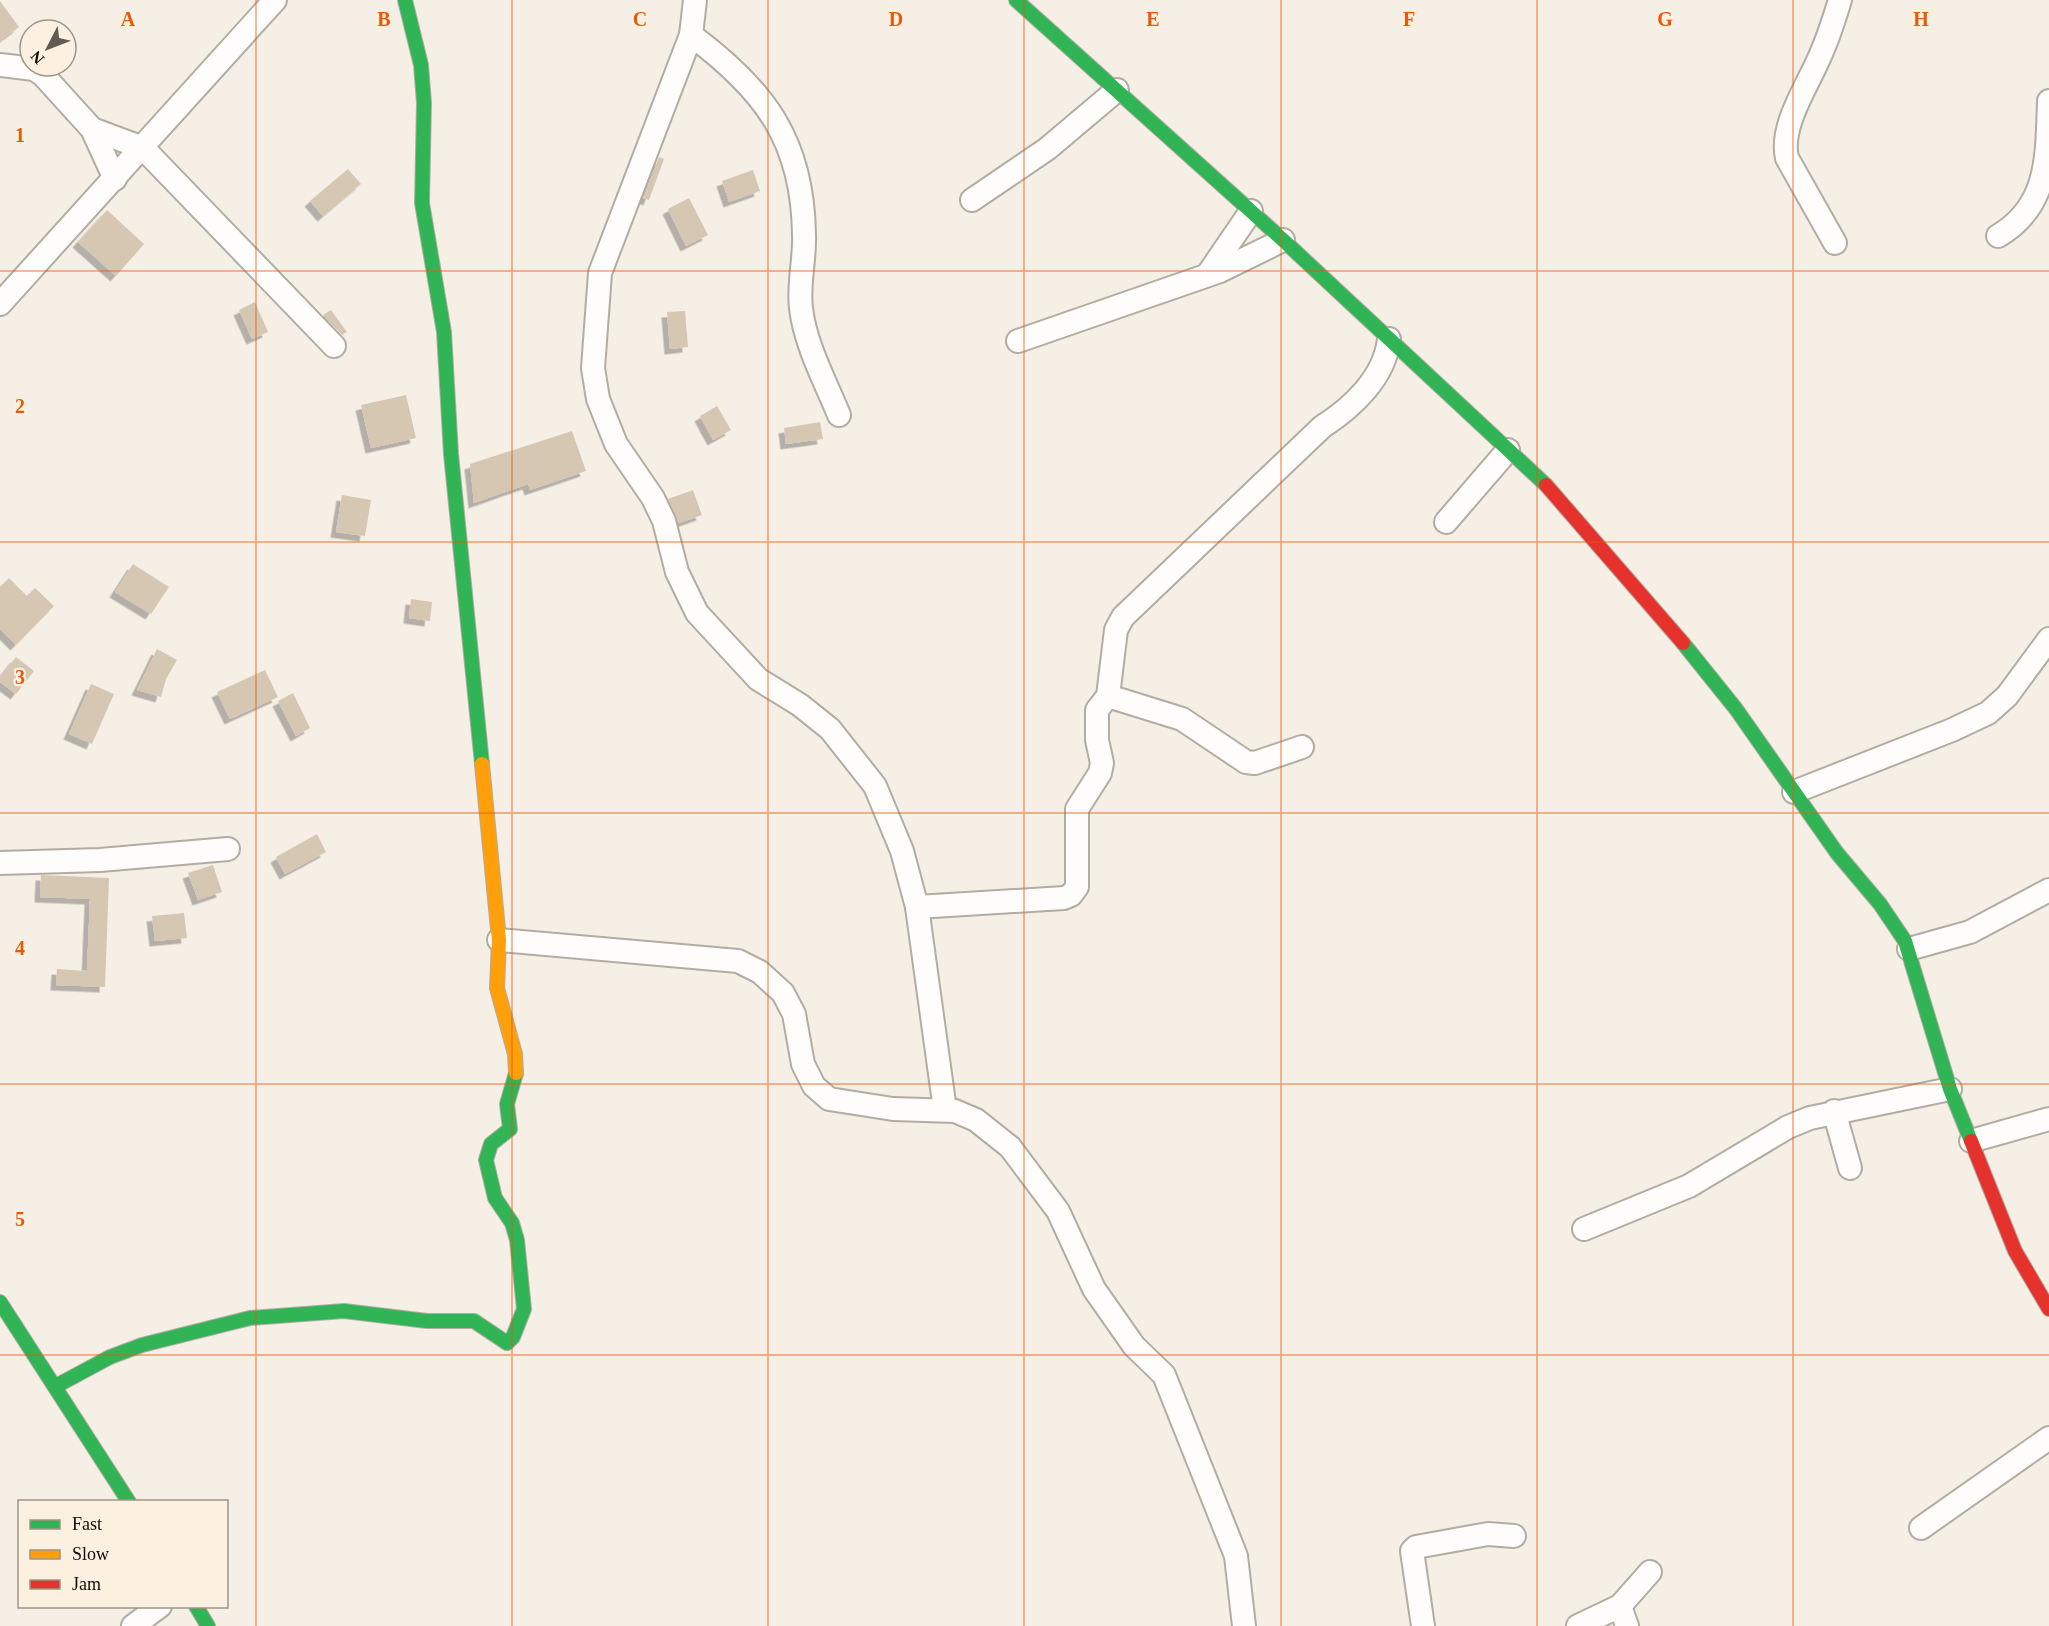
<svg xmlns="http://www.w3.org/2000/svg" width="2049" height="1626" viewBox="0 0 2049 1626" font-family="'Times New Roman',serif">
  <defs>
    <filter id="shadow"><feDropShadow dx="-5.5" dy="5.5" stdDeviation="0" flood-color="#0004"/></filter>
  </defs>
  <rect width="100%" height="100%" fill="#f6efe6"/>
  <!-- building -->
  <g fill="#d6c7b3" filter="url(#shadow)">
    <path d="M 0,1 L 19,27 L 0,41 Z"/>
    <path d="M 659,157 L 664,159 L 649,200 L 643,198 Z"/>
    <path d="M 348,169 L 361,184 L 323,216 L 310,201 Z"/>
    <path d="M 753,170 L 760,191 L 729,202 L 722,181 Z"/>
    <path d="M 689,198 L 708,235 L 686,246 L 668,209 Z"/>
    <path d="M 107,210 L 144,244 L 116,276 L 78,242 Z"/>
    <path d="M 255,302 L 268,332 L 252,339 L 239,310 Z"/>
    <path d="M 331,310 L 347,332 L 342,335 L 323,315 Z"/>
    <path d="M 685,311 L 688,347 L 670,349 L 667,312 Z"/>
    <path d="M 406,395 L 416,438 L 371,448 L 361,405 Z"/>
    <path d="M 717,406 L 731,430 L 713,440 L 700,416 Z"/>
    <path d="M 820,422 L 823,439 L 786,444 L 784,428 Z"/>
    <path d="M 572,431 L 586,471 L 530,490 L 528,484 L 474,503 L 470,464 Z"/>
    <path d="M 693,490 L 702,515 L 679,523 L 668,499 Z"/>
    <path d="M 342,495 L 371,500 L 365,536 L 336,532 Z"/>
    <path d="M 133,564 L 169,587 L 151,614 L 115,592 Z"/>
    <path d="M 9,578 L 27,596 L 35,588 L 54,606 L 16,645 L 0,629 L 0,587 Z"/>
    <path d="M 411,599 L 432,602 L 430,621 L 409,618 Z"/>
    <path d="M 157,649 L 177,660 L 166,679 L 161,697 L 137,690 Z"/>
    <path d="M 16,657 L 34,671 L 16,694 L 0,682 L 0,677 Z"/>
    <path d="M 265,670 L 278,697 L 230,719 L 217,692 Z"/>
    <path d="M 91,684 L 114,694 L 92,744 L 69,734 Z"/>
    <path d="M 293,693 L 310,728 L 296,736 L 278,701 Z"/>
    <path d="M 317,834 L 326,852 L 285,874 L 276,857 Z"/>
    <path d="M 213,865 L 222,892 L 198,900 L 188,873 Z"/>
    <path d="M 41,875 L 109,878 L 105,987 L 56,985 L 57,969 L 87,971 L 90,899 L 40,897 Z"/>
    <path d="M 184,913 L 187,938 L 155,941 L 152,916 Z"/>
  </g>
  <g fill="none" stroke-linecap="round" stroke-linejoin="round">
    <!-- street casing -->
    <g stroke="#b2aca3" stroke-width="26">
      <g id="street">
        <path d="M 695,0 L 691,35 L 600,273 L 593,368 L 598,399 L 616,444 L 653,498 L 664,521 L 677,572 L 697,613 L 758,679 L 800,705 L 830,729 L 875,786 L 902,851 L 917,907 L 945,1110"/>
        <path d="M 691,35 C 765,90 803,141 804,235 C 805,259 798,284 801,308 C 805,344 825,381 839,415"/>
        <path d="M 0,65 L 34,69 L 43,75 L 92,129 L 115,179"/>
        <path d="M 92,129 L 143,148 L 334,346"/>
        <path d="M 972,200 L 1047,149 L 1117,90"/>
        <path d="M 1998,236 C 2049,206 2047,157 2049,101"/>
        <path d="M 1835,243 L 1787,158 C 1779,124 1811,81 1823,49 C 1830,33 1835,16 1840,0"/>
        <path d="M 1208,274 L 1251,211"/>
        <path d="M 0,304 L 275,0"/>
        <path d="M 1018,341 L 1220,271 L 1283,240"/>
        <path d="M 1446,522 L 1508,450"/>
        <path d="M 1108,696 L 1182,719 L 1246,762 L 1255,763 L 1302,747"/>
        <path d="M 1794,792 L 1952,730 L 1988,713 L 2007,696 L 2049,639"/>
        <path d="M 0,863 L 100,860 L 228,849"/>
        <path d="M 917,907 L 1064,898 L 1071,895 L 1077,887 L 1077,809 L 1100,773 L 1102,763 L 1097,740 L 1097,710 L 1108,696 L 1116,630 L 1123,617 L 1322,427 C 1353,407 1385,377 1389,339"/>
        <path d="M 499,940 L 738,961 L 760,972 L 783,993 L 794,1014 L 803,1064 L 814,1086 L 829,1099 L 893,1109 L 955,1111 L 976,1120 L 1010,1147 L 1058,1211 L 1094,1289 L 1134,1346 L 1164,1375 L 1236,1556 L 1244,1626"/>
        <path d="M 1909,949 L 1970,932 L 2049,890"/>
        <path d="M 1834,1111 L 1850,1168"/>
        <path d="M 1971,1141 L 2049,1119"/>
        <path d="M 1584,1229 L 1689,1186 L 1788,1127 L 1810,1118 L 1950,1089"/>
        <path d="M 1921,1528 L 2049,1438"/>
        <path d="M 1620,1606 L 1627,1626"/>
        <path d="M 133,1626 L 160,1606"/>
        <path d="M 1423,1626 L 1412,1551 L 1416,1547 L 1488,1534 L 1514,1536"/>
        <path d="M 1578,1626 L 1620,1606 L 1650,1572"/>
      </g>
    </g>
    <!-- fast casing -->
    <g stroke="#b2aca3" stroke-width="16">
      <g id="fast">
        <path d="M 405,0 L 421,65 L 424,103 L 422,203 L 444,332 L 451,454 L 482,764"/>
        <path d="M 1016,0 L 1283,240 L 1546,485"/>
        <path d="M 1683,643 L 1736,709 L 1837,853 L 1880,904 L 1905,941 L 1950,1089 L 1971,1141"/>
        <path d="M 0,1302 L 129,1502"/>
        <path d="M 56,1386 L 110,1357 L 142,1345 L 250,1318 L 344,1311 L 427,1321 L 474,1321 L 507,1343 L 513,1337 L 524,1309 L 517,1240 L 512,1223 L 495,1198 L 486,1160 L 491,1144 L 510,1129 L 507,1104 L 516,1073"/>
        <path d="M 196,1606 L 208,1626"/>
      </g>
    </g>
    <!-- slow casing -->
    <g stroke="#b2aca3" stroke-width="16">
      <path id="slow" d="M 482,764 L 499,940 L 497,988 L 515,1054 L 516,1073"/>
    </g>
    <!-- jam casing -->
    <g stroke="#b2aca3" stroke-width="16">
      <g id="jam">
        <path d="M 1546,485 L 1683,643"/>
        <path d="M 1971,1141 L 2015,1251 L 2049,1309"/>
      </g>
    </g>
    <!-- street -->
    <use href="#street" stroke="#fefdfb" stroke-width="22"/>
    <!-- fast -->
    <use href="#fast" stroke="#30b455" stroke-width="14"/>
    <!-- slow -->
    <use href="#slow" stroke="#ff9f0a" stroke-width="14"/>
    <!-- jam -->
    <use href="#jam" stroke="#e5322d" stroke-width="14"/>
  </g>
  <!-- grid -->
  <path fill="none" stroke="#e8590c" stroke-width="1.5" stroke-opacity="0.55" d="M 256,0 L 256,1626M 512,0 L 512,1626M 768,0 L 768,1626M 1024,0 L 1024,1626M 1281,0 L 1281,1626M 1537,0 L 1537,1626M 1793,0 L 1793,1626M 0,271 L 2049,271M 0,542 L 2049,542M 0,813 L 2049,813M 0,1084 L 2049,1084M 0,1355 L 2049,1355"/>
  <g font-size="20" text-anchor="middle" font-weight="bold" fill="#e8590c" stroke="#fcf0e0" stroke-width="4.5" stroke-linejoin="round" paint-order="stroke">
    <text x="128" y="26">A</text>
    <text x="384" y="26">B</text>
    <text x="640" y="26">C</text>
    <text x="896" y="26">D</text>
    <text x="1153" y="26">E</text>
    <text x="1409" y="26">F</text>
    <text x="1665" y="26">G</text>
    <text x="1921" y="26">H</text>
    <text x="20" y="142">1</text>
    <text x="20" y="413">2</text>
    <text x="20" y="684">3</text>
    <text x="20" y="955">4</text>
    <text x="20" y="1226">5</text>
  </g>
  <!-- legend -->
  <rect x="18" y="1500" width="210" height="108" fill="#fcf0e0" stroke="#9f9588" stroke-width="1.5"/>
  <rect x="30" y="1520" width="30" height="9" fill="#30b455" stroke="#9f9588" stroke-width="1.5"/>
  <text x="72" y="1530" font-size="18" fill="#130c05">Fast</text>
  <rect x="30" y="1550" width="30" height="9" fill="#ff9f0a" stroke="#9f9588" stroke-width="1.5"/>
  <text x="72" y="1560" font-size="18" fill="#130c05">Slow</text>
  <rect x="30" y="1580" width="30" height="9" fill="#e5322d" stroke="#9f9588" stroke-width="1.5"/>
  <text x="72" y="1590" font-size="18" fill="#130c05">Jam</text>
  <!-- north arrow -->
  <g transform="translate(48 48) rotate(228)"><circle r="28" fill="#fcf0e0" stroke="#9f9588" stroke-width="1.5"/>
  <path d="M0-4.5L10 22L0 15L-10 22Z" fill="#625b54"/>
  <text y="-9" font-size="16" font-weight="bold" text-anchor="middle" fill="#130c05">N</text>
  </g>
</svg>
